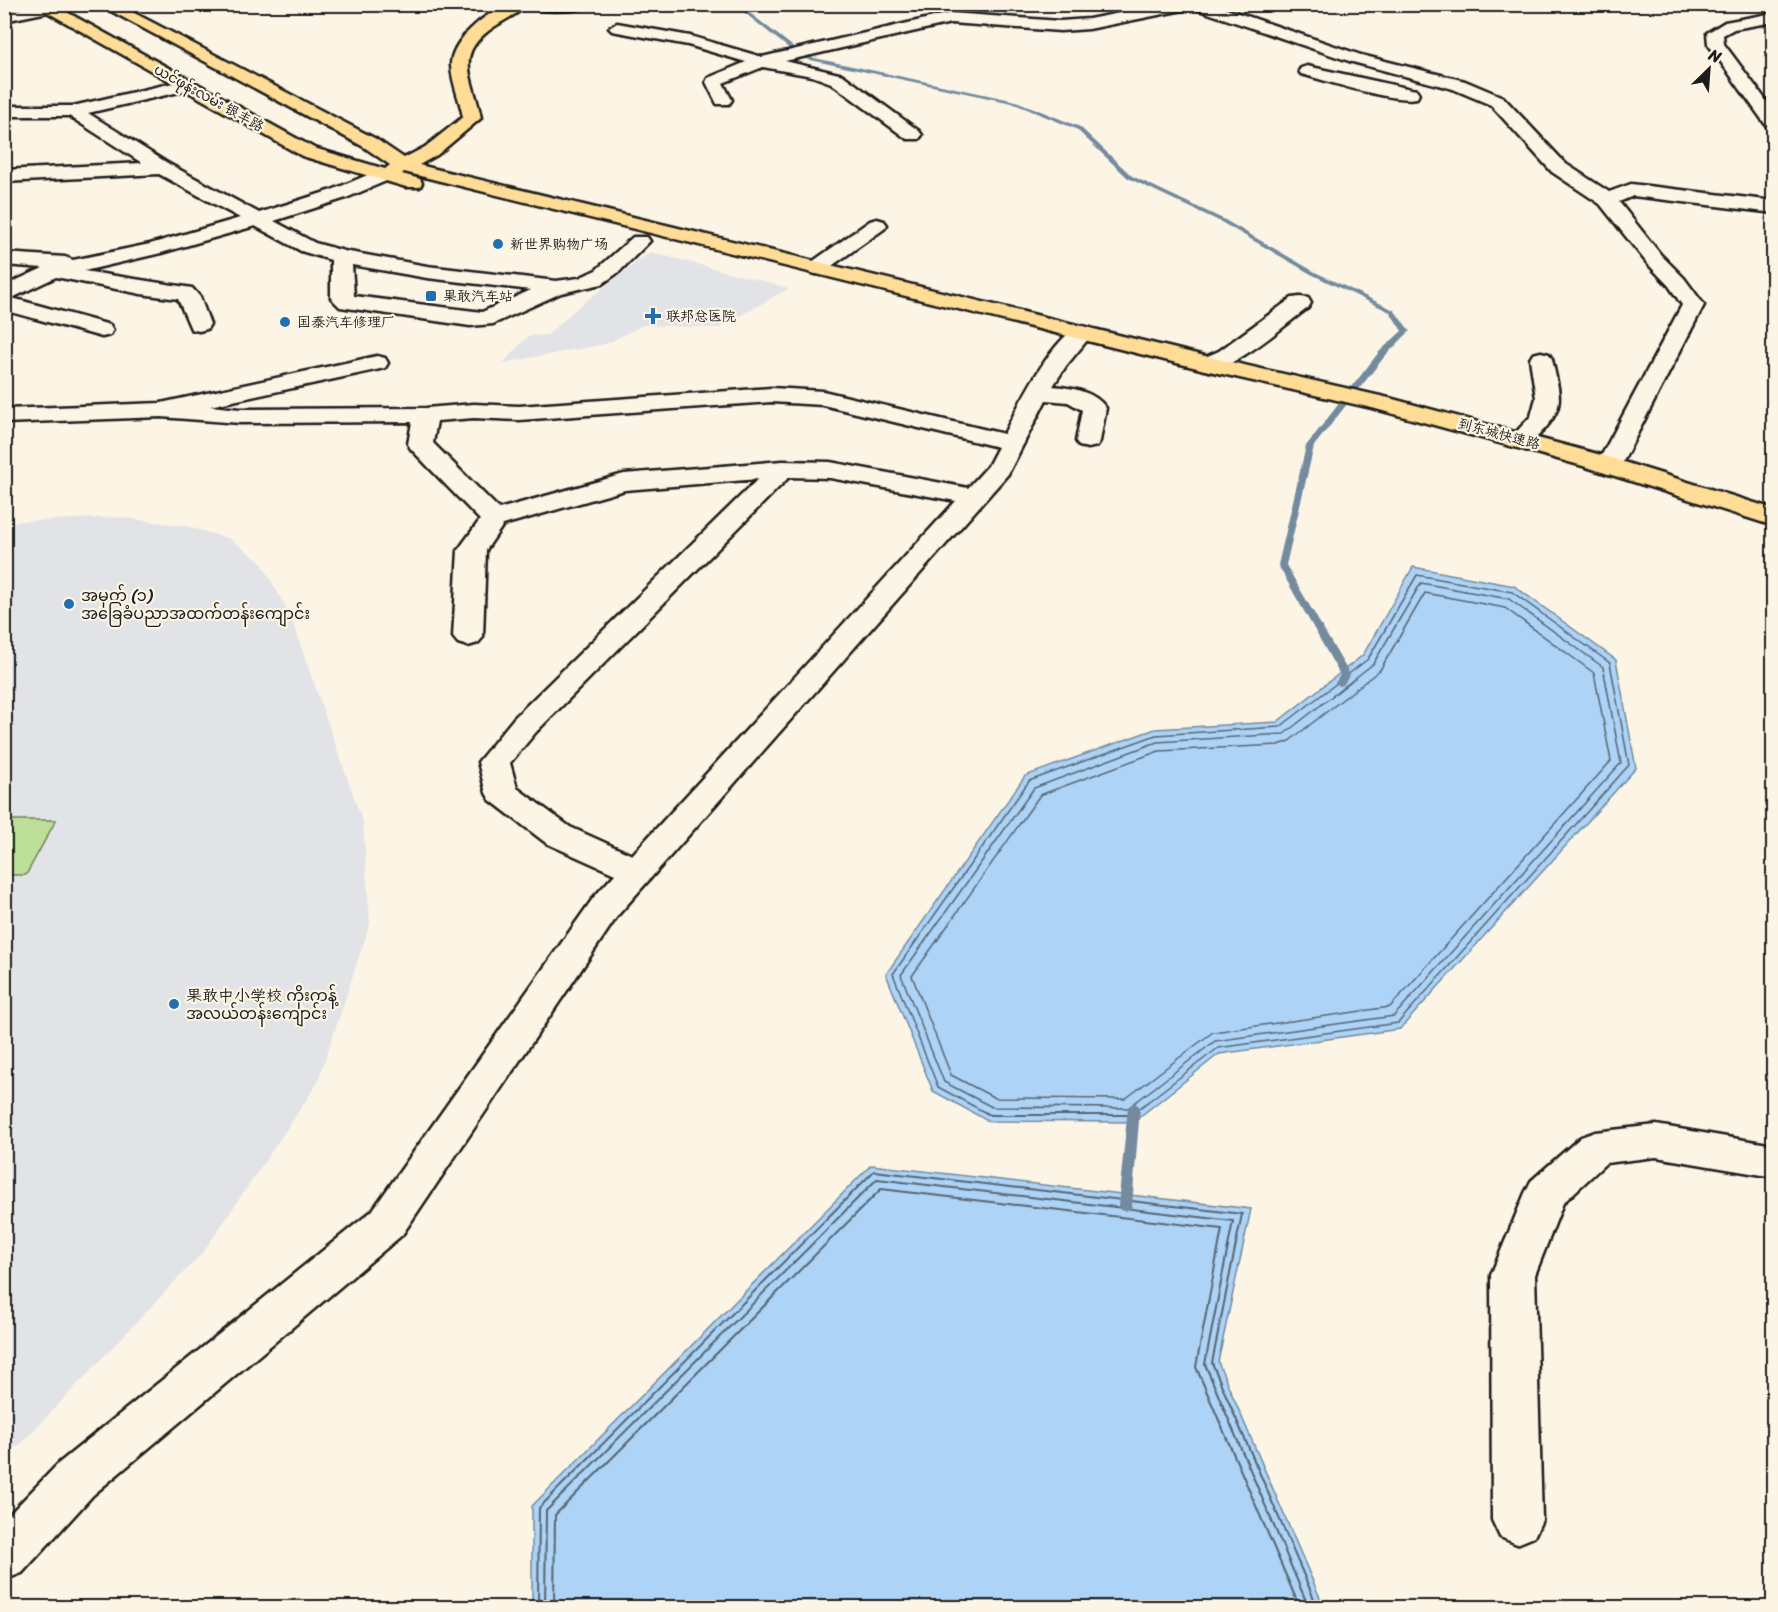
<svg xmlns="http://www.w3.org/2000/svg" width="1778" height="1612" viewBox="0 0 1778 1612" font-family="Sriracha,'LXGW WenKai TC','Noto Sans Myanmar',sans-serif">
  <rect width="100%" height="100%" fill="#fcf5e5"/>
  <filter id="ink" filterUnits="userSpaceOnUse"><feTurbulence type="fractalNoise" baseFrequency=".0167" numOctaves="2"/><feDisplacementMap in="SourceGraphic" scale="12" xChannelSelector="R" yChannelSelector="G"/><feConvolveMatrix kernelMatrix="1 2 1 2 8 2 1 2 1" color-interpolation-filters="sRGB"/></filter>
  <g filter="url(#ink)">
    <!-- built -->
    <g fill="#e2e3e6">
      <path d="M 650,252 L 789,288 L 719,328 L 643,325 L 606,344 L 503,363 L 528,336 L 547,335 L 577,308 Z"/>
      <path d="M 118,517 L 186,526 L 230,539 L 261,562 L 290,615 L 363,823 L 370,924 L 317,1084 L 204,1251 L 19,1446 L 5,1451 L 4,522 Z"/>
    </g>
    <!-- green -->
    <path fill="#bddf98" stroke="#6c7e5a" stroke-width="1.5" d="M 4,820 L 56,820 L 26,875 L 5,875 Z"/>
    <!-- water -->
    <g fill="#add3f6" stroke="#738a9f" stroke-width="1.5">
      <path d="M 1413,567 L 1514,586 L 1616,660 L 1636,768 L 1400,1029 L 1219,1054 L 1133,1122 L 988,1121 L 933,1091 L 886,974 L 1025,776 L 1155,729 L 1277,722 L 1363,655 Z"/>
      <path d="M 871,1165 L 1251,1209 L 1218,1362 L 1324,1607 L 532,1607 L 532,1506 Z"/>
    </g>
    <g fill="none" stroke-linecap="round" stroke-linejoin="round">
      <!-- shore-far1 -->
      <g stroke="#566573" stroke-width="1.5">
        <path d="M 1421,583 L 1509,599 L 1603,667 L 1621,763 L 1394,1016 L 1215,1041 L 1128,1108 L 992,1107 L 944,1082 L 901,975 L 1034,788 L 1157,742 L 1284,734 L 1373,664 Z"/>
        <path d="M 1425,593 L 1505,608 L 1594,673 L 1611,761 L 1390,1007 L 1213,1032 L 1125,1099 L 995,1098 L 951,1075 L 912,976 L 1040,795 L 1159,751 L 1278,745 L 1288,742 L 1380,670 Z"/>
        <path d="M 988,1114 L 938,1087 L 893,974 L 1029,781 L 1156,735 L 1280,727 L 1368,659 L 1417,575 L 1512,592 L 1610,663 L 1629,765 L 1398,1023 L 1218,1048 L 1132,1114"/>
      </g>
      <!-- shore -->
      <g stroke="#566573" stroke-width="2">
        <path d="M 985,1112 L 990,1115 L 1131,1115 L 1134,1112"/>
        <path d="M 538,1608 L 539,1508 L 874,1171 L 1242,1214 L 1212,1363 L 1318,1608"/>
        <path d="M 545,1608 L 546,1511 L 877,1179 L 1233,1221 L 1205,1364 L 1309,1608"/>
        <path d="M 554,1608 L 555,1515 L 881,1189 L 1222,1229 L 1196,1367 L 1300,1608"/>
      </g>
      <!-- stream -->
      <g fill="#738a9f" fill-rule="evenodd">
        <path d="M 753,4 L 760,4 L 746,10 L 805,56 L 1016,101 L 1080,127 L 1132,176 L 1225,220 L 1315,272 L 1394,310 L 1410,331 L 1385,356 L 1314,446 L 1286,565 L 1350,675 L 1343,685 L 1340,686 L 1335,683 L 1340,675 L 1278,565 L 1306,446 L 1379,352 L 1402,331 L 1390,312 L 1311,274 L 1221,222 L 1128,178 L 1076,129 L 1012,103 L 801,58 L 741,10 Z"/>
        <path d="M 1134,1103 L 1138,1105 L 1140,1108 L 1132,1206 L 1130,1210 L 1125,1211 L 1120,1210 L 1118,1206 L 1128,1108 L 1130,1105 Z"/>
      </g>
      <!-- minor casing -->
      <g stroke="#1c1c1c" stroke-width="5">
        <g id="minor">
          <path d="M 43,4 L 53,5 L 55,8 L 53,11 L 4,21 L 4,12 Z"/>
          <path d="M 520,4 L 593,4 C 583,13 530,13 520,4 Z"/>
          <path d="M 1166,4 L 1212,4 L 1361,55 L 1465,81 L 1503,97 L 1566,164 L 1609,192 L 1631,184 L 1774,201 L 1774,213 L 1633,196 L 1619,202 L 1661,255 L 1684,278 L 1704,305 L 1618,471 L 1609,474 L 1600,471 L 1596,466 L 1682,305 L 1669,286 L 1647,263 L 1600,204 L 1552,172 L 1491,105 L 1453,89 L 1349,61 L 1193,8 L 1089,29 L 1060,31 L 951,23 L 785,61 L 843,75 L 919,131 L 922,135 L 919,139 L 907,139 L 831,83 L 812,76 L 763,67 L 723,83 L 732,100 L 729,104 L 717,104 L 706,82 L 708,78 L 746,62 L 688,45 L 612,31 L 609,28 L 617,23 L 690,36 L 762,57 L 951,13 L 1060,21 L 1089,19 Z"/>
          <path d="M 1774,13 L 1774,22 L 1734,29 L 1723,35 L 1724,44 L 1774,111 L 1774,129 L 1768,128 L 1708,44 L 1707,33 L 1725,22 Z"/>
          <path d="M 1307,66 L 1411,89 L 1417,90 L 1419,94 L 1417,98 C 1394,103 1327,81 1301,74 L 1299,71 L 1301,68 Z"/>
          <path d="M 186,80 L 194,85 L 192,89 L 88,113 L 169,164 L 259,213 L 332,190 L 377,171 L 391,171 L 393,175 L 391,179 L 346,198 L 274,221 L 315,243 L 344,251 L 427,266 L 556,281 L 579,278 L 596,270 L 633,237 L 647,237 L 650,241 L 619,272 L 602,284 L 561,293 L 493,324 L 470,326 L 340,307 L 331,298 L 331,260 L 301,251 L 255,226 L 161,253 L 84,271 L 192,288 L 200,297 L 210,324 L 207,329 L 199,331 L 191,329 L 178,299 L 141,294 L 56,277 L 12,298 L 110,325 L 113,330 L 110,335 L 102,337 L 4,310 L 4,286 L 43,268 L 4,265 L 4,253 L 65,257 L 73,260 L 150,244 L 240,218 L 159,174 L 4,182 L 4,170 L 142,163 L 69,116 L 4,116 L 4,106 L 73,106 ZM 352,265 L 427,278 L 531,290 L 482,312 L 354,296 Z"/>
          <path d="M 877,219 L 884,221 L 887,225 L 884,229 L 823,272 L 816,274 L 809,272 L 806,268 L 809,264 L 870,221 Z"/>
          <path d="M 1300,297 L 1308,298 L 1311,303 L 1308,308 C 1284,325 1229,376 1201,369 L 1197,364 L 1201,359 L 1219,351 L 1292,298 Z"/>
          <path d="M 1082,326 L 1090,328 L 1093,333 L 1066,366 L 1053,386 C 1072,388 1094,391 1106,408 L 1100,441 L 1097,446 L 1088,448 L 1079,446 L 1076,441 L 1082,410 L 1068,402 L 1046,400 L 1008,474 L 618,915 L 402,1235 L 93,1495 L 22,1573 L 4,1580 L 4,1520 L 59,1463 L 372,1211 L 594,897 L 615,874 L 546,843 L 490,800 L 486,793 L 478,762 L 514,718 L 758,479 L 625,490 L 503,525 L 486,550 L 483,637 L 478,643 L 468,646 L 458,643 L 453,637 L 458,550 L 480,520 L 411,449 L 408,444 L 412,422 L 240,423 L 161,417 L 4,423 L 4,409 L 161,403 L 377,356 L 385,358 L 388,363 L 385,368 L 210,406 L 240,409 L 426,408 L 474,404 L 519,406 L 771,388 L 823,391 L 1004,434 C 1017,408 1054,333 1082,326 ZM 771,402 L 823,405 L 998,447 L 988,466 L 968,488 L 830,462 L 782,461 L 624,474 L 499,509 L 433,443 L 437,421 L 474,418 L 519,420 ZM 789,477 L 830,478 L 956,501 L 632,855 L 570,827 L 517,788 L 510,763 L 536,732 Z"/>
          <path d="M 1541,352 L 1549,354 L 1552,359 C 1560,397 1567,408 1537,437 C 1529,446 1524,448 1512,445 L 1509,440 L 1531,416 L 1536,398 L 1530,359 L 1533,354 Z"/>
          <path d="M 1656,1125 L 1774,1145 L 1774,1177 L 1656,1157 L 1606,1163 L 1563,1203 L 1535,1275 L 1542,1520 L 1534,1537 L 1517,1544 L 1500,1537 L 1492,1520 L 1491,1275 L 1525,1193 L 1531,1181 L 1581,1137 L 1595,1132 Z"/>
        </g>
      </g>
      <!-- major casing -->
      <g stroke="#1c1c1c" stroke-width="5">
        <path id="major" d="M 33,4 L 52,4 L 314,148 L 385,169 L 390,165 L 364,147 L 98,4 L 117,4 L 376,139 L 404,158 L 425,147 L 463,117 C 460,100 452,83 451,66 C 450,41 487,11 509,5 C 515,3 523,4 528,4 C 520,13 507,18 497,25 C 451,54 473,75 481,118 L 437,155 L 419,165 L 1209,357 L 1389,398 L 1601,455 L 1774,509 L 1774,526 L 1583,466 L 1372,408 L 1209,371 L 404,172 L 402,174 L 420,179 L 422,183 L 420,187 L 406,187 L 302,156 Z"/>
      </g>
      <!-- minor -->
      <use href="#minor" fill="#fcf5e5" fill-rule="evenodd"/>
      <!-- major -->
      <use href="#major" fill="#ffdd96" fill-rule="evenodd"/>
    </g>
  </g>
  <!-- markers -->
  <g fill="#1f6fb2" stroke="#fcf5e5" stroke-width="2">
    <circle cx="498" cy="244" r="6"/>
    <rect x="425" y="290" width="12" height="12" rx="3"/>
    <path d="M650 307h6v6h6v6h-6v6h-6v-6h-6v-6h6z"/>
    <circle cx="285" cy="322" r="6"/>
    <circle cx="69" cy="604" r="6"/>
    <circle cx="174" cy="1004" r="6"/>
  </g>
  <g text-anchor="middle" dominant-baseline="central" stroke-width="4.5" stroke-linejoin="round" paint-order="stroke">
    <!-- far-street labels -->
    <g font-size="14" fill="#1c1c1c" stroke="#fcf5e5">
      <text transform="translate(209 98) rotate(29)">ယင်ဖုန်းလမ်း 银丰路</text>
      <text transform="translate(1499 434) rotate(15)">到东城快速路</text>
    </g>
    <!-- far-poi labels -->
    <g font-size="14" fill="#1c1c1c" stroke="#fcf5e5" text-anchor="start">
      <text x="510" y="244">新世界购物广场</text>
      <text x="443" y="296">果敢汽车站</text>
      <text x="666" y="316">联邦总医院</text>
      <text x="297" y="322">国泰汽车修理厂</text>
    </g>
    <!-- poi labels -->
    <g font-size="16" fill="#1c1c1c" stroke="#fcf5e5" text-anchor="start">
      <text x="81" y="595">အမှတ် (၁)<tspan x="81" dy="18">အခြေခံပညာအထက်တန်းကျောင်း</tspan></text>
      <text x="186" y="995">果敢中小学校 ကိုးကန့်<tspan x="186" dy="18">အလယ်တန်းကျောင်း</tspan></text>
    </g>
  </g>
  <!-- margin -->
  <rect width="1778" height="1612" fill="none" stroke="#fcf5e5" stroke-width="24"/>
  <rect x="12" y="12" width="1754" height="1588" fill="none" stroke="#1c1c1c" stroke-width="2" filter="url(#ink)"/>
  <!-- north arrow -->
  <g transform="translate(1709 69) rotate(25)" stroke="#fcf5e5" stroke-width="4.5" paint-order="stroke">
  <path d="M0-4.5L10 22L0 15L-10 22Z" fill="#1c1c1c"/>
  <text y="-9" font-size="16" font-weight="bold" text-anchor="middle" fill="#1c1c1c">N</text>
  </g>
</svg>
